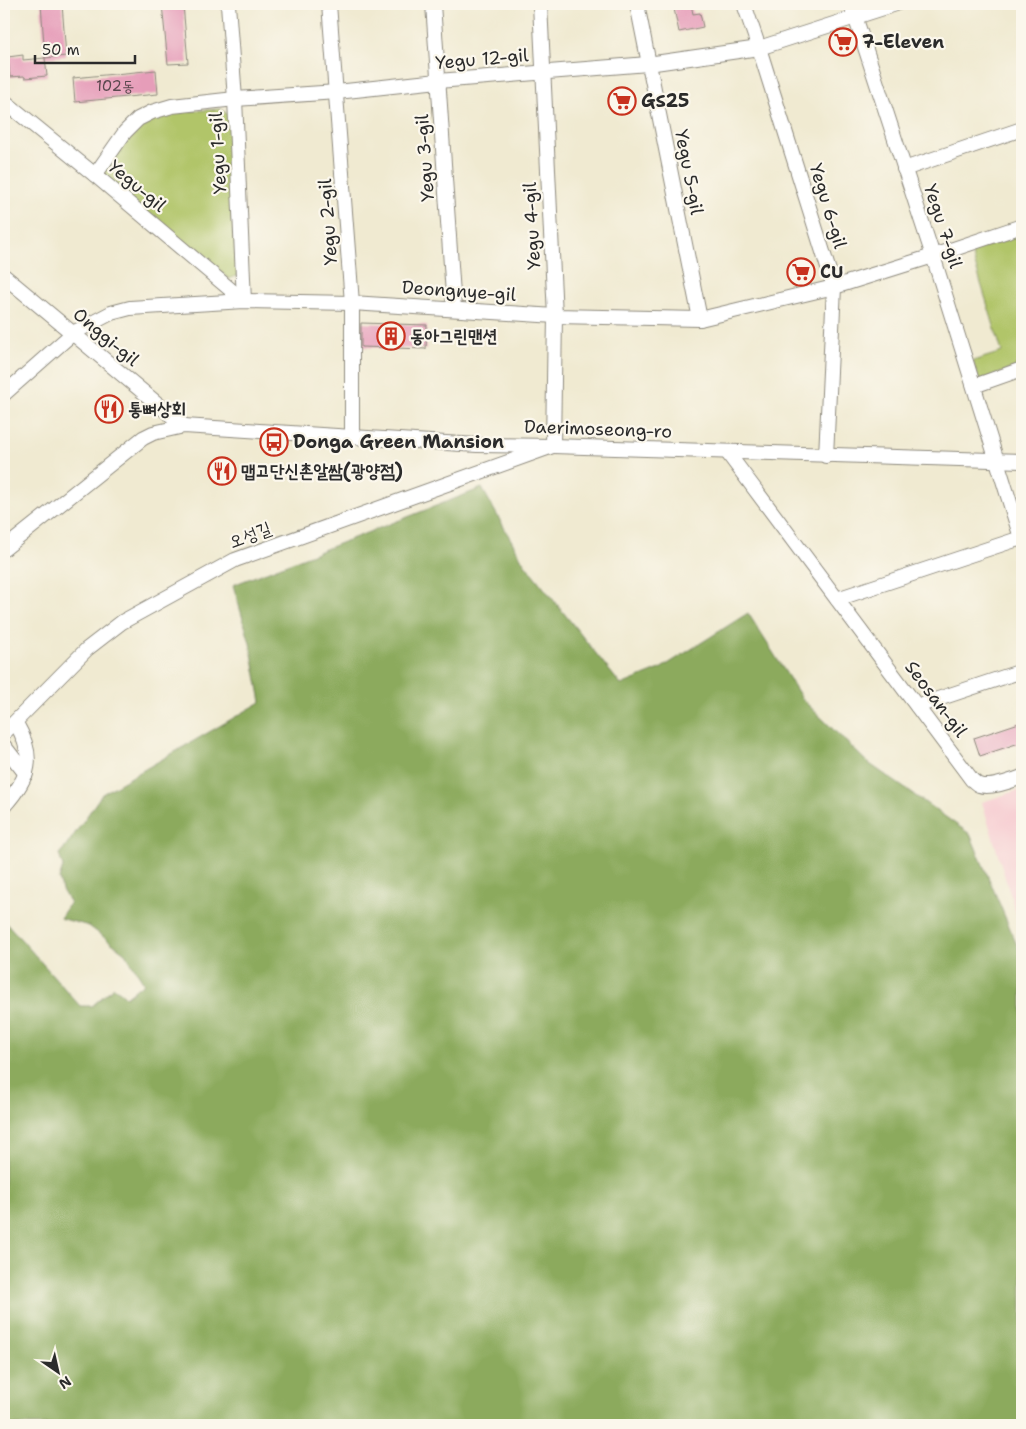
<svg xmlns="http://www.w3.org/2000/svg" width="1026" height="1429" viewBox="0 0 1026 1429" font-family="'Shantell Sans','Poor Story',sans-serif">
  <rect width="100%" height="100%" fill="#fbf7ec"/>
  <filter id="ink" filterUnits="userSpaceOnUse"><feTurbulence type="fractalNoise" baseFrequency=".02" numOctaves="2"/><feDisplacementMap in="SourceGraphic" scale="10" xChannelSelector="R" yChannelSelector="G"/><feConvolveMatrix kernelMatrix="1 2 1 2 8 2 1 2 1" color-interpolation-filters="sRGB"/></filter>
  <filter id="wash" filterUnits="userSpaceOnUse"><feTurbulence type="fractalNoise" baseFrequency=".0096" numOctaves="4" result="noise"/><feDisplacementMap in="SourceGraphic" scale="20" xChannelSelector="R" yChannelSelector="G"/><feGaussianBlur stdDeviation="1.12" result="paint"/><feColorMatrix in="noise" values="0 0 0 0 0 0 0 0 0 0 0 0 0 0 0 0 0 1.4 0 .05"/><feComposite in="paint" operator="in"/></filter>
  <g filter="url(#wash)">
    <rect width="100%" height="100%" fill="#f0ead1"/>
    <!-- built -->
    <path fill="#f7cfd3" d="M 1022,789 L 1022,933 L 982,802 Z"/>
    <!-- green -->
    <g fill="#b1c569" stroke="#6e784a">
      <path d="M 220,109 L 229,115 L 239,275 L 229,279 L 99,175 C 111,160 121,143 135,129 C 152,111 196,111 220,109 Z"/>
      <path d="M 1022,235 L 1022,365 L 979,381 L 973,361 L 1002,352 L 971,251 Z"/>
    </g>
    <!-- forest -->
    <path fill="#8caa5d" stroke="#5c6a44" d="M 482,488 L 524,563 L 621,685 L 660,669 L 748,613 L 803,700 L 867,762 L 970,834 L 1022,957 L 1022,1425 L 4,1425 L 4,920 L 80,1006 L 92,1006 L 114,987 L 126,997 L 144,983 L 125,953 L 89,926 L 60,918 L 70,903 L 62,890 L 59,879 L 63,867 L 59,854 L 67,845 L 102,794 L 261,702 L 250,643 L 233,585 Z"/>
    <g id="blocks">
      <!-- building -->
      <g fill="#e69db9">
        <path d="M 41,4 L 62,4 L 66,56 L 45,58 Z"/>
        <path d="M 162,4 L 183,4 L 188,63 L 168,64 Z"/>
        <path d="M 673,4 L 691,4 L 693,14 L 700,13 L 703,27 L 679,32 Z"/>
        <path d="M 23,55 L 23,60 L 45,58 L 47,76 L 25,78 L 24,76 L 10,77 L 8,57 Z"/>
        <path d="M 156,70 L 158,94 L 75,102 L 73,78 Z"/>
        <path d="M 361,323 L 427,325 L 426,349 L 361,347 Z"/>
        <path d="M 1022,722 L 1022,742 L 980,756 L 974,738 Z"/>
      </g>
    </g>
  </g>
  <g filter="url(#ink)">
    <use href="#blocks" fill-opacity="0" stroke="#8e8a7e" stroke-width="1"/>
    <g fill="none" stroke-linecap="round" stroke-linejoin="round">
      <!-- minor casing -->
      <g stroke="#8e8a7e" stroke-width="16">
        <g id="minor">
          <path d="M 228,4 L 235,99 L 244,301"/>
          <path d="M 329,4 L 352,303 L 352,438"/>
          <path d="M 433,4 L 454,309"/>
          <path d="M 637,4 L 700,319"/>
          <path d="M 744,4 L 759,48 L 834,287 L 826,456"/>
          <path d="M 851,4 L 933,256 L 1022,541"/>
          <path d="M 4,101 L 95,175 L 244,301"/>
          <path d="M 904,169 L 1022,129"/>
          <path d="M 95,175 L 125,132 L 138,119 L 152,112 L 172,106 L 235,99 L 337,92 L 438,81 L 648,64 L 759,48 L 896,4"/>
          <path d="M 4,276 L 184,426"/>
          <path d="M 974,386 L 1022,369"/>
          <path d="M 4,394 L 73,333 L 111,313 L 130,308 L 244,301 L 352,303 L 555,316 L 700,319 L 834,287 L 933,256 L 1022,226"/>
          <path d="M 727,452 L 972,780 C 974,781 976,784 979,785 C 990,789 1011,781 1022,777"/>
          <path d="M 4,549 L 143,438 L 153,433 L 184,426 L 477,445 L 553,446 L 1022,461"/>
          <path d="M 837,599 L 1021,538"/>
          <path d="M 917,706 L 1022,671"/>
          <path d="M 4,733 L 87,649 L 122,622 L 235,560 L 553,446 L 555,316 L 540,4"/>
          <path d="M 4,746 L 26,774"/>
          <path d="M 4,806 C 30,777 36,758 16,723"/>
        </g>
      </g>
      <!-- minor -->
      <use href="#minor" stroke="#fff" stroke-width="14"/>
    </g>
  </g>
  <!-- icons -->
  <defs>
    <g id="supermarket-ring" transform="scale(1.4375)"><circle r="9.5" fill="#fbf7ec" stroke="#c8321e" stroke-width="1.5"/><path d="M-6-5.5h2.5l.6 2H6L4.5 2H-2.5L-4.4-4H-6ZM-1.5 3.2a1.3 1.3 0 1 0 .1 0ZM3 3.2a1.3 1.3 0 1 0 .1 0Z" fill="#c8321e"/></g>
    <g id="building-ring" transform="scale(1.4375)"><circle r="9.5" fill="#fbf7ec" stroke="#c8321e" stroke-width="1.5"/><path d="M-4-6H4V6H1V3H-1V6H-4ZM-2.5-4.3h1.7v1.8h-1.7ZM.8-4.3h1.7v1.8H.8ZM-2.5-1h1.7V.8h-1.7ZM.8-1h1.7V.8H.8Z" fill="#c8321e"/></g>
    <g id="restaurant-ring" transform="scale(1.4375)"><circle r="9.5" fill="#fbf7ec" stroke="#c8321e" stroke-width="1.5"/><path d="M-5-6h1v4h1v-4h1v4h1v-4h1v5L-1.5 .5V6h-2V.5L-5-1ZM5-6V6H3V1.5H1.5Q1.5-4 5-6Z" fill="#c8321e"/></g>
    <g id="bus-ring" transform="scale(1.4375)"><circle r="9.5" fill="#fbf7ec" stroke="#c8321e" stroke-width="1.5"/><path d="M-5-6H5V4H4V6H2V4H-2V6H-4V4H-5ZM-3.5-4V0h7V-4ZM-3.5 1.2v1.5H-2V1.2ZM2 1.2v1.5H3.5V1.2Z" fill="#c8321e"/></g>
  </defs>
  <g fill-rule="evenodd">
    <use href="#supermarket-ring" x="843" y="42"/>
    <use href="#supermarket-ring" x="622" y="101"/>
    <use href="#supermarket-ring" x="801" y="272"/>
    <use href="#building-ring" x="391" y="336"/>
    <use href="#restaurant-ring" x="109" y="409"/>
    <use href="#bus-ring" x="274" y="442"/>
    <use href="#restaurant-ring" x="222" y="471"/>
  </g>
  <g text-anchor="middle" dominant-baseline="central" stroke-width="4.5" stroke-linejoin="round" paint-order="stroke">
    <!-- number labels -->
    <g font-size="15" fill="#5a484e">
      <text x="115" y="86">102동</text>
    </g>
    <!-- poi labels -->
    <g font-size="18" font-weight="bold" fill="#2b2b2b" stroke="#fbf7ec" text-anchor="start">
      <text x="862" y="42">7-Eleven</text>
      <text x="641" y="101">GS25</text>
      <text x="820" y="272">CU</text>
      <text x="410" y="336">동아그린맨션</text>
      <text x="128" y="409">통뼈상회</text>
      <text x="293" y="442">Donga Green Mansion</text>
      <text x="241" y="471">맵고단신촌알쌈(광양점)</text>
    </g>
    <!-- street labels -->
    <g font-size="18" fill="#2b2b2b" stroke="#fbf7ec">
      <text transform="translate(482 59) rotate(-5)">Yegu 12-gil</text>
      <text transform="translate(218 153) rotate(-93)">Yegu 1-gil</text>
      <text transform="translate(425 158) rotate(-94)">Yegu 3-gil</text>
      <text transform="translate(689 172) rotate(79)">Yegu 5-gil</text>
      <text transform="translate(137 186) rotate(40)">Yegu-gil</text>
      <text transform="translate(828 206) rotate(73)">Yegu 6-gil</text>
      <text transform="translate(328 222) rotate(-94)">Yegu 2-gil</text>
      <text transform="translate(532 226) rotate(-93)">Yegu 4-gil</text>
      <text transform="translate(943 226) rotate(72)">Yegu 7-gil</text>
      <text transform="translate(459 291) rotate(4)">Deongnye-gil</text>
      <text transform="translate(106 337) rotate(40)">Onggi-gil</text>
      <text transform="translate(598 429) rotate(2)">Daerimoseong-ro</text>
      <text transform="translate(250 535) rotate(-21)">오성길</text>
      <text transform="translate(936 699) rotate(53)">Seosan-gil</text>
    </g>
  </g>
  <!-- margin -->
  <rect width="1026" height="1429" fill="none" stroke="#fbf7ec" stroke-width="20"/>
  <!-- north arrow -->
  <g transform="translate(58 1372) rotate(146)" stroke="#fbf7ec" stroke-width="4" paint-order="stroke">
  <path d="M0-4L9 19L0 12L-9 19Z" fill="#2b2b2b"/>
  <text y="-8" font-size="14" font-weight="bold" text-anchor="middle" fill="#2b2b2b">N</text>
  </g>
  <!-- scale -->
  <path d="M35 55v8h100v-8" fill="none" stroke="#2b2b2b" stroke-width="2.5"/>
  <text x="42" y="55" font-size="15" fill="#2b2b2b" stroke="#fbf7ec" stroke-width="4" paint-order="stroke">50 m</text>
</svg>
